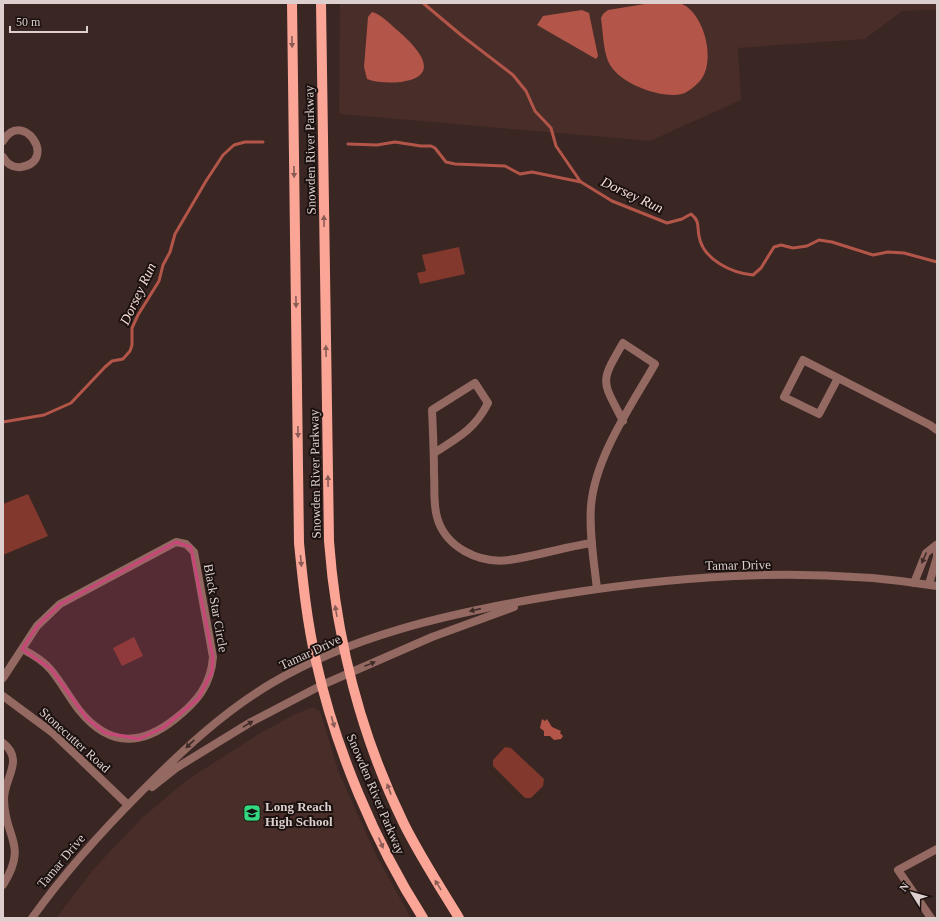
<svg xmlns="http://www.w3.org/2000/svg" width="940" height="921" viewBox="0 0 940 921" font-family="'Times New Roman',serif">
  <rect width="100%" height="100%" fill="#3a2623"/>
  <!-- built -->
  <g fill="#482d29">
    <path d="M 340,3 L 937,3 L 937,10 L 902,11 L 865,39 L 738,48 L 741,100 L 650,141 L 339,114 Z"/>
    <path d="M 313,707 L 320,711 L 339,773 L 376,855 L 411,918 L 56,918 L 92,871 L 116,845 L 143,817 L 187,780 L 257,735 L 293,715 Z"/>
  </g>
  <!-- green -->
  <g fill="#83382d">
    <path d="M 459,247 L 465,274 L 420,284 L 417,273 L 426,271 L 422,255 Z"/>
    <path d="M 28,494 L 48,536 L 3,555 L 3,504 Z"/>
    <path d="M 134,637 L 143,656 L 122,666 L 113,648 Z"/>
    <path d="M 505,747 L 511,748 L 544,779 L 543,786 L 531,798 L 525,798 L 493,766 L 493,760 Z"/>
  </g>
  <!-- water -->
  <g fill="#b35649">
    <path d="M 651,3 C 660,3 673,1 682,4 C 705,14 717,64 699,82 C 695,86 687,93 682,94 C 660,99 617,83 608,61 C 603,48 603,32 601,18 L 603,14 L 608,10 Z"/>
    <path d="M 582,10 L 589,13 L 598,56 L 596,59 L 537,25 L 543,16 Z"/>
    <path d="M 372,12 C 382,15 389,23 397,30 C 416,46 445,76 401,82 C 390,83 377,83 367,79 L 364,67 L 368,17 Z"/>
    <path d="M 542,719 L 545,721 L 547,719 L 552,727 L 561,731 L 560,733 L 563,736 L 561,739 L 554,740 L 550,736 L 544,736 L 544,731 L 540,728 Z"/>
  </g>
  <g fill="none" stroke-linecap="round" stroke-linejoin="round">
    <!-- stream -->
    <g stroke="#b35649" stroke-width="3">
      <path d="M 423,3 L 461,35 L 513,75 L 526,91 L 535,111 L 551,128 L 556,146 L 580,181"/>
      <path d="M 348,144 L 377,145 L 395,142 L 421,146 L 431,146 L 435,148 L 446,162 L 455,164 L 505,166 L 520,174 L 532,172 L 581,182 L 612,201 L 667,223 L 682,219 L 691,214 C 700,221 697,226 699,236 C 703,260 732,273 753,275 L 761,268 L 774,247 L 781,245 L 793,248 L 807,246 L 819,240 L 832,242 L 873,255 L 888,252 L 904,253 L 937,262"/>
      <path d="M 3,422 L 44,415 L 71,403 L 105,367 L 112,361 L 123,359 L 130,351 L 132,345 L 132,328 L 138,315 L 159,281 L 163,265 L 170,252 L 175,234 L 206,181 L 223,155 L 234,145 L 245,142 L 263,142"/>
    </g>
    <!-- minor -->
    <g stroke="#936962" stroke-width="8">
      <path d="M 3,141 C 22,108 59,161 21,167 C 13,168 7,164 3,157"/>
      <path d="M 838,378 L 819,414 L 784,397 L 803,360 L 930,425 L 937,430"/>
      <path d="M 434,453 C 458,438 475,429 488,403 L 475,383 L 432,410 C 433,432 434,453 434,474 C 435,488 433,503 437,517 C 445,547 479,564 509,560 C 537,556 564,547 592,543"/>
      <path d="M 914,583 L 926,553 L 936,545 L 937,555"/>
      <path d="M 929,584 L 937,557"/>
      <path d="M 597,589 C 594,562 589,533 591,506 C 595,457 631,406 655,364 L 623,343 C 599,384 602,380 623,421"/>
      <path d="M 3,678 L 37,626 L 60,604 L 176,542 L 186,544 L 194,552 L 213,657 C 211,685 197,702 175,719 C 140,747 108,746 79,710 C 69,697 61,682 51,670 C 43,660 32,654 22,649"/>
      <path d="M 3,696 L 53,733 L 128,805"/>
      <path d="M 3,743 C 25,760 4,778 4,799 C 4,838 29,843 3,885"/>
      <path d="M 931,918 L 898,870 L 937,849"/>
    </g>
    <!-- tertiary -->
    <g stroke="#936962" stroke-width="8">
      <path d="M 152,787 L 176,768 L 251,722 L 322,685 L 432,637 L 514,607"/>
      <path d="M 32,918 C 65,872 102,831 142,791 C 183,750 223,712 272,683 C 352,636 444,615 534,599 C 667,576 803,565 937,586"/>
    </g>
    <!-- primary -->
    <g stroke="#fba597" stroke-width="10">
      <path d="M 292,3 L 299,543 C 303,583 307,622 316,661 C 335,748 375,843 423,918"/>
      <path d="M 321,3 L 329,541 C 336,638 361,736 404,824 C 420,856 440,887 459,918"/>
    </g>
  </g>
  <!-- one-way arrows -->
  <defs><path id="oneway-solid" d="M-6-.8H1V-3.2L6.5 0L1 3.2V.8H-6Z"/></defs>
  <g fill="#8b5c54">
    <use href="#oneway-solid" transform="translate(292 42) rotate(89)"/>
    <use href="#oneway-solid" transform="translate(294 172) rotate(89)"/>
    <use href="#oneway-solid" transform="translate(324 221) rotate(-91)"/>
    <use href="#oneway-solid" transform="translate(296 302) rotate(89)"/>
    <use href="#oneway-solid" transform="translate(326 351) rotate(-91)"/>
    <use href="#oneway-solid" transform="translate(298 432) rotate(89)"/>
    <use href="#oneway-solid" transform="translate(328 481) rotate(-91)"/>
    <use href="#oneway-solid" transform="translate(301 561) rotate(85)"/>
    <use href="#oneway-solid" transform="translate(336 611) rotate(-100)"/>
    <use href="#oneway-solid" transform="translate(333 722) rotate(74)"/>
    <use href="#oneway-solid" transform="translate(389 789) rotate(-110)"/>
    <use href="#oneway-solid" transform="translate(381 843) rotate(67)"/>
    <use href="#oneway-solid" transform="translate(438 885) rotate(-122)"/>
  </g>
  <g fill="#3f2c29">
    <use href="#oneway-solid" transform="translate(924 558) rotate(114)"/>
    <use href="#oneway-solid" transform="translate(475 610) rotate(167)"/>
    <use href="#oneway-solid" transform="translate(370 664) rotate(-22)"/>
    <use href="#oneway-solid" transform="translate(248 724) rotate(-31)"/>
    <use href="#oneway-solid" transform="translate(190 744) rotate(137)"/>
  </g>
  <!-- marked area -->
  <path fill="#c84678" fill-opacity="0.2" stroke="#c84678" stroke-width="3" stroke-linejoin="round" d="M 176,542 L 191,547 L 213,657 L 212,672 L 198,699 L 163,728 L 139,739 L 105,733 L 87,719 L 51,669 L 22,649 L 37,626 L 60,604 Z"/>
  <!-- icons -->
  <defs>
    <g id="school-square" transform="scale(0.9)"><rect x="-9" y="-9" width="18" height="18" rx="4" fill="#34d881" stroke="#1b1210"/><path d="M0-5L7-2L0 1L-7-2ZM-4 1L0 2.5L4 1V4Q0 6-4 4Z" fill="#111"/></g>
  </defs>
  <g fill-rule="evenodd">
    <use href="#school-square" x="252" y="813"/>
  </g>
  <g text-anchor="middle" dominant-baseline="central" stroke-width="4" stroke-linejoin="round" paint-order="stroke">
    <!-- street labels -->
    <g font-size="13" fill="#dccfcd" stroke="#1b1210">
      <text transform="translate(310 150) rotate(-91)">Snowden River Parkway</text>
      <text transform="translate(315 474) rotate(-91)">Snowden River Parkway</text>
      <text transform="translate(738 565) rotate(-1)">Tamar Drive</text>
      <text transform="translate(216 608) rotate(80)">Black Star Circle</text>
      <text transform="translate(310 652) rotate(-25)">Tamar Drive</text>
      <text transform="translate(75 740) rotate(42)">Stonecutter Road</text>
      <text transform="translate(376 794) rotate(67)">Snowden River Parkway</text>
      <text transform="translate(61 861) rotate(-50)">Tamar Drive</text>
    </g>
    <!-- poi labels -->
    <g font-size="13" font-weight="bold" fill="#dccfcd" stroke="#1b1210" text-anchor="start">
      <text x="265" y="806">Long Reach<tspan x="265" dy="15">High School</tspan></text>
    </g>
    <!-- water labels -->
    <g font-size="14" font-style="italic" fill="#f6dcd7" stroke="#1b1210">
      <text transform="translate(632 195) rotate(25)">Dorsey Run</text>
      <text transform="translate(138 294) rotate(-65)">Dorsey Run</text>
    </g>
  </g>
  <!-- border -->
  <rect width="940" height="921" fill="none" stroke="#dccfcd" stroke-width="8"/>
  <!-- north arrow -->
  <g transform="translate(912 893) rotate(307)" stroke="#1b1210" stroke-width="3" paint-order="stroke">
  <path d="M0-3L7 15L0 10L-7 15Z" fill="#dccfcd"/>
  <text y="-6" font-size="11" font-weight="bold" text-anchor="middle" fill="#dccfcd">N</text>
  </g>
  <!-- scale -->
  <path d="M10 26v6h77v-6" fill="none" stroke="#dccfcd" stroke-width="2"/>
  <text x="16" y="26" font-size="12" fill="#dccfcd" stroke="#1b1210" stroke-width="3" paint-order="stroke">50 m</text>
</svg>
